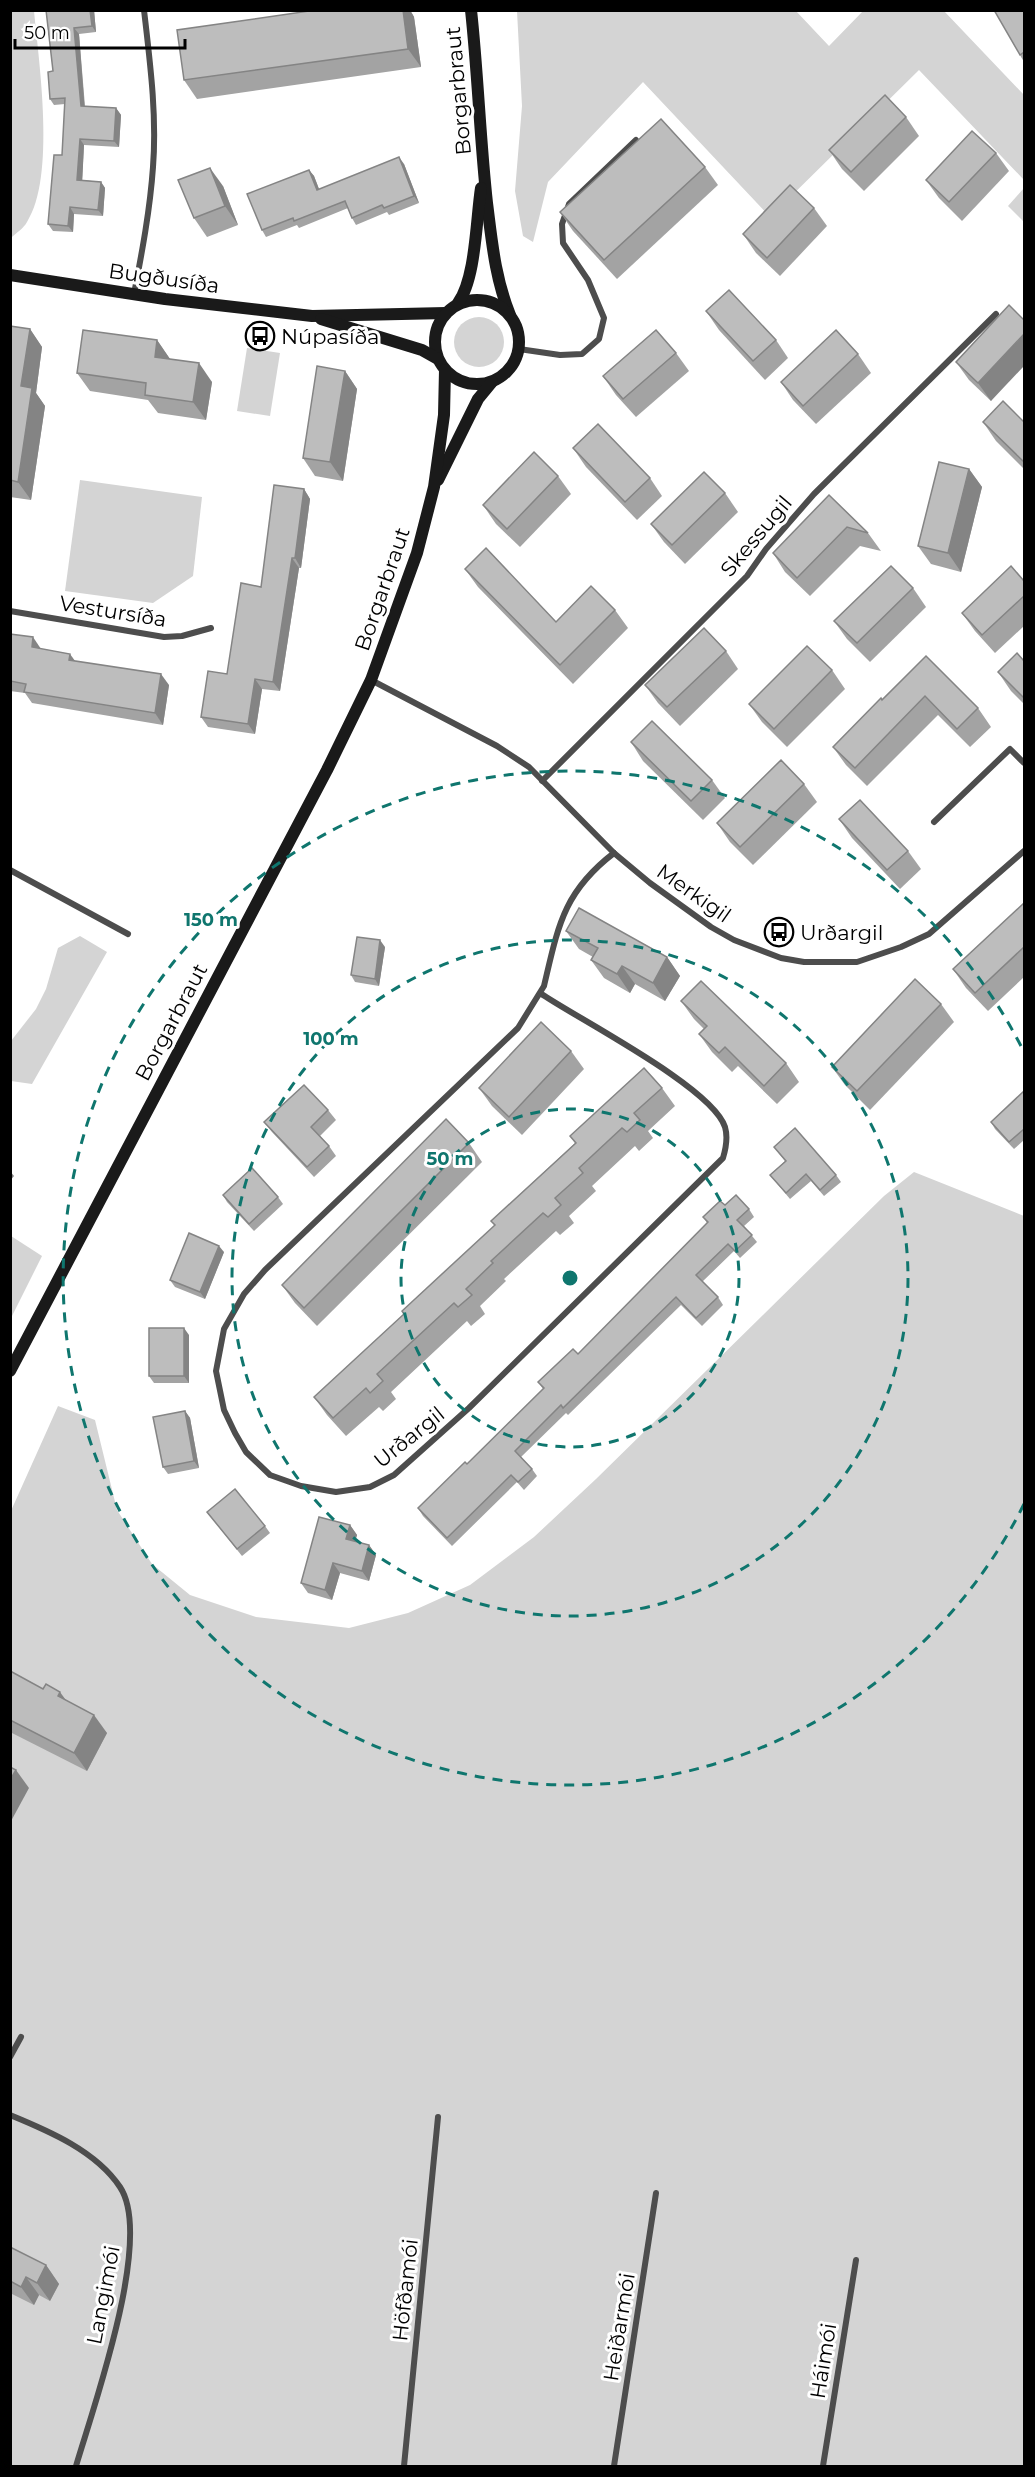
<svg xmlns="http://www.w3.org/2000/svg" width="1035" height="2477" viewBox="0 0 1035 2477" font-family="Montserrat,sans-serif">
  <rect width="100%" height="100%" fill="#fff"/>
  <!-- green -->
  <g fill="#d4d4d4">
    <path d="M 11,10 L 34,11 C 39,63 56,177 27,222 C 24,228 16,233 11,238 Z"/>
    <path d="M 517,11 L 796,11 L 829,46 L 863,11 L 944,11 L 1024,95 L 1024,180 L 919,70 L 770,217 L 643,82 L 548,182 L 533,242 L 523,236 L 515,191 L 522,106 Z"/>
    <path d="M 1024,188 L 1024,222 L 1008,206 Z"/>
    <circle cx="479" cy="342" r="25"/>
    <path d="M 247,348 L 280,353 L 270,416 L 237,411 Z"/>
    <path d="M 80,480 L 202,497 L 193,576 L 153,603 L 65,591 Z"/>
    <path d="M 80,936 L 107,952 L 32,1084 L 11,1081 L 11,1041 L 36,1009 L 46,989 L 58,948 Z"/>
    <path d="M 914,1172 L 1024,1216 L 1024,2466 L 11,2466 L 10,1513 L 58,1406 L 95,1420 L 117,1510 L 152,1564 L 190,1595 L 256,1617 L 349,1628 L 408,1613 L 470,1585 L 534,1537 L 596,1479 L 884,1196 Z"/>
    <path d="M 11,1236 L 42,1256 L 11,1318 Z"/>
  </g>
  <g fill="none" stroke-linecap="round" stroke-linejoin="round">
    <!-- street -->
    <g stroke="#4d4d4d" stroke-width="6">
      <path d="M 134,294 C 142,252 150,210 153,167 C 157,115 150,62 144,10"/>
      <path d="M 519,349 L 560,355 L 582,354 L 599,339 L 604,318 L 588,280 L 563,243 L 562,224 L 569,204 L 636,140"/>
      <path d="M 10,611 L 164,637 L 182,636 L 211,628"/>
      <path d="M 371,680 L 497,746 L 529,767 L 614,853 L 650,883 L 711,927 L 734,940 L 781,958 L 804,962 L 857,962 L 901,947 L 929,934 L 1024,851"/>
      <path d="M 542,781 L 747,576 L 766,549 L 814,494 L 996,314"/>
      <path d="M 934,822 L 1010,749 L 1024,763"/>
      <path d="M 10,870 L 128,934"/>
      <path d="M 540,993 C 578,1019 712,1087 725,1127 C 728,1137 726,1148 723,1158 L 469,1408 L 394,1475 L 370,1487 L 336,1492 L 301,1486 L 270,1475 L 246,1452 L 235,1433 L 224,1410 L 216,1371 L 224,1329 L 244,1294 L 265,1270 L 518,1028 L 544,986 C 558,927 563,892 614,853"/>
      <path d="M 10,2057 L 21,2037"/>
      <path d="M 10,2115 C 49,2131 96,2151 120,2187 C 154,2238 93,2408 76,2466"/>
      <path d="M 404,2466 L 438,2117"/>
      <path d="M 614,2466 L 656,2193"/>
      <path d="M 823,2466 L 856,2260"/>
    </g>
    <!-- secondary -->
    <g stroke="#1a1a1a" stroke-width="12">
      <path d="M 471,10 C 478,75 480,139 487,203 C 492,242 495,278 510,315"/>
      <path d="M 10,275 L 165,299 L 312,316 L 446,313"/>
      <circle cx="477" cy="342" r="42"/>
      <path d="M 458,303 C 476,278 476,220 481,188"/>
      <path d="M 321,319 L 422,350 L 438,359"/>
      <path d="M 438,480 L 478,399 L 492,382"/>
      <path d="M 10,1371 L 327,770 L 371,680 L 417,553 L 434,487 L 444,415 L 445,370"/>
    </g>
  </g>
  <!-- wall -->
  <g fill="#a3a3a3">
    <path d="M 46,10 L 94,10 L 96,32 L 79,34 L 85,106 L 116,108 L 121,115 L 119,147 L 84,145 L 82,180 L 101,182 L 105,188 L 103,216 L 74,214 L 73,232 L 53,231 L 48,224 L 62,155 L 65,104 L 54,105 L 50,99 L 53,71 Z"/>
    <path d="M 316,10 L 410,10 L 414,17 L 421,67 L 197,99 L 184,80 Z"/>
    <path d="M 1024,10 L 1024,62 L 1020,55 Z"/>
    <path d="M 906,117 L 919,136 L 864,191 L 842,169 L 829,150 Z"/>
    <path d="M 996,153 L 1009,171 L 962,221 L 939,198 L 926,180 Z"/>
    <path d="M 404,164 L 419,203 L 389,215 L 387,212 L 356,225 L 352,218 L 348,208 L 299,228 L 297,225 L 266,237 L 262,230 L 309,170 L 314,176 L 319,189 Z"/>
    <path d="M 705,167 L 718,185 L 617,279 L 573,231 L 560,212 Z"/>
    <path d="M 223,186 L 238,225 L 207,237 L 194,218 Z"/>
    <path d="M 814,208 L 827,226 L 780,276 L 756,253 L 743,234 Z"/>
    <path d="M 706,311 L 776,340 L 788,358 L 765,380 L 719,330 Z"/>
    <path d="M 1024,320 L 991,401 L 969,380 L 956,362 Z"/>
    <path d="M 10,326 L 30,329 L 42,347 L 36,393 L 45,406 L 31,500 L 10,497 Z"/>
    <path d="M 157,340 L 170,359 L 212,382 L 206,420 L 158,413 L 148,400 L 90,391 L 77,373 Z"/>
    <path d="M 676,353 L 689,371 L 636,417 L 616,395 L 603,376 Z"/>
    <path d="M 858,354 L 871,373 L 816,424 L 793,400 L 781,382 Z"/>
    <path d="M 345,371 L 357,389 L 343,481 L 315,476 L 303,458 Z"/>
    <path d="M 983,422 L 1024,422 L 1024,469 L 996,441 Z"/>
    <path d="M 573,448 L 650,478 L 662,496 L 637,520 L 586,467 Z"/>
    <path d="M 969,469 L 982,487 L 961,572 L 931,564 L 918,546 Z"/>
    <path d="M 558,476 L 571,494 L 520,547 L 496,524 L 483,505 Z"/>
    <path d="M 304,489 L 310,499 L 301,568 L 299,568 L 280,691 L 262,689 L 255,734 L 208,727 L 201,717 L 227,674 L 261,587 Z"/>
    <path d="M 725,493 L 738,512 L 685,564 L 664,542 L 651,524 Z"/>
    <path d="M 829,495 L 868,533 L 881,551 L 860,546 L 810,596 L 785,572 L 773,553 Z"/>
    <path d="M 465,569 L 556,622 L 615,610 L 628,628 L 573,684 L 478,587 Z"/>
    <path d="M 1024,581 L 1024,626 L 995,653 L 975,631 L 962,613 Z"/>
    <path d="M 913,588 L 926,607 L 870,662 L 847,639 L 834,621 Z"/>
    <path d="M 10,634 L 41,649 L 75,661 L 169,685 L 163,725 L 32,703 L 25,693 L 10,691 Z"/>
    <path d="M 726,651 L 738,669 L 680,726 L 658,703 L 645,685 Z"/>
    <path d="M 926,656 L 978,708 L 991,727 L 970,747 L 938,715 L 867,786 L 846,765 L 833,747 Z"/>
    <path d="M 1024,661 L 1024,704 L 1011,691 L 998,672 Z"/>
    <path d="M 832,670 L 845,689 L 787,747 L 762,722 L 749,704 Z"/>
    <path d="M 631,742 L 712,780 L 725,798 L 703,820 L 643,761 Z"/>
    <path d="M 804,784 L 817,802 L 753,865 L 730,842 L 717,823 Z"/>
    <path d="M 839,819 L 908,851 L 921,869 L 900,889 L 852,838 Z"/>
    <path d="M 1024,903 L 1024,977 L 988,1011 L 966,988 L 953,969 Z"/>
    <path d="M 566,931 L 667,957 L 680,976 L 665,1001 L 635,984 L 630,993 L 604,978 L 591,960 L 593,957 L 579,949 Z"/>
    <path d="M 385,947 L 379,986 L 355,982 L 351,975 Z"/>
    <path d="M 681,1001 L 786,1063 L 799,1082 L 777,1104 L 738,1066 L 732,1072 L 712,1052 L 699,1034 L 704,1029 L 694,1019 Z"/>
    <path d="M 941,1004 L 954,1022 L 870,1110 L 845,1085 L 832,1067 Z"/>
    <path d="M 571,1051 L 584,1069 L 522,1135 L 492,1106 L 479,1088 Z"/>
    <path d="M 662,1088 L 675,1106 L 648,1131 L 653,1138 L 639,1151 L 635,1146 L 592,1186 L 596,1191 L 569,1216 L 574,1223 L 560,1235 L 556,1231 L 504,1279 L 506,1281 L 480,1306 L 485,1314 L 471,1326 L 467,1321 L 391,1392 L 396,1399 L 383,1411 L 379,1407 L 346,1436 L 327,1415 L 314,1397 L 404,1314 L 402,1311 L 495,1226 L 491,1221 L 575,1143 L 570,1136 Z"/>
    <path d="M 1024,1091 L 1024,1140 L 1014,1149 L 995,1129 L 991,1122 Z"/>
    <path d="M 328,1110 L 336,1120 L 320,1136 L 329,1146 L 336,1156 L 314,1177 L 272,1132 L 264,1122 Z"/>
    <path d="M 469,1143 L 482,1162 L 317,1326 L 295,1303 L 282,1285 Z"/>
    <path d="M 774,1147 L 836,1175 L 841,1182 L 824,1196 L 811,1181 L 790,1199 L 770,1175 L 785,1161 Z"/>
    <path d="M 223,1195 L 278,1197 L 283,1204 L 254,1231 L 227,1202 Z"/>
    <path d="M 725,1205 L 749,1209 L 754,1217 L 744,1226 L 757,1242 L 740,1258 L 734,1251 L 702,1282 L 718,1297 L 723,1305 L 702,1326 L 681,1305 L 568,1415 L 566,1413 L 521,1457 L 532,1469 L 537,1476 L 524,1490 L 517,1482 L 452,1546 L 423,1516 L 418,1508 L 467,1464 L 543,1389 L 538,1382 L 578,1354 L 707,1223 L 703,1217 Z"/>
    <path d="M 224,1252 L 205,1299 L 175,1287 L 170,1280 Z"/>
    <path d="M 189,1335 L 189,1383 L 154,1383 L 149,1376 Z"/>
    <path d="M 185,1411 L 190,1418 L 199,1468 L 168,1474 L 163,1467 Z"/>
    <path d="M 207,1512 L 265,1526 L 270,1533 L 242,1556 Z"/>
    <path d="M 350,1525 L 357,1535 L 355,1541 L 369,1545 L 376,1555 L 369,1581 L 340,1573 L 332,1600 L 308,1593 L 301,1583 Z"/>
    <path d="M 10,1674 L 66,1700 L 107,1733 L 87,1771 L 10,1732 Z"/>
    <path d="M 10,2247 L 46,2265 L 59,2284 L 50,2301 L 39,2295 L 34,2305 L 10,2293 Z"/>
  </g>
  <!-- shaded-wall -->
  <g fill="#848484">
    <path d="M 90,10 L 94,10 L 96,32 L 92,26 Z"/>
    <path d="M 403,10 L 410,10 L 414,17 L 421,67 L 408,49 Z"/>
    <path d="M 74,28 L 79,34 L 85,113 L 81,106 Z"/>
    <path d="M 116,108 L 121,115 L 119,147 L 114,141 Z"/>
    <path d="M 80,139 L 84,145 L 82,186 L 77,180 Z"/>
    <path d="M 399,157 L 404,164 L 419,203 L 414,196 Z"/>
    <path d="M 210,168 L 223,186 L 238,225 L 225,206 Z"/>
    <path d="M 309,170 L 314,176 L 322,197 L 317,190 Z"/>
    <path d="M 101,182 L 105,188 L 103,216 L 98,210 Z"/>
    <path d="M 70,207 L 74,214 L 73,232 L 68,226 Z"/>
    <path d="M 30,329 L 42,347 L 36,393 L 45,406 L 31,500 L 18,482 L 21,386 Z"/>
    <path d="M 1024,334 L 1024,366 L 991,401 L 978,383 Z"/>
    <path d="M 157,340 L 170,359 L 168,375 L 155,357 Z"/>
    <path d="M 199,363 L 212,382 L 206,420 L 193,402 Z"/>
    <path d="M 345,371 L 357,389 L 343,481 L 330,462 Z"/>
    <path d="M 969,469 L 982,487 L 961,572 L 948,553 Z"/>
    <path d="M 304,489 L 310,499 L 301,568 L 295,558 Z"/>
    <path d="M 292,558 L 299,568 L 280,691 L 273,682 Z"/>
    <path d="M 33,637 L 41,649 L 32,647 Z"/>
    <path d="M 70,654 L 78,665 L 69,660 Z"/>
    <path d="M 161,674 L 169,685 L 163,725 L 155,713 Z"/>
    <path d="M 255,679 L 262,689 L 255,734 L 248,724 Z"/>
    <path d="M 380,940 L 385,947 L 379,986 L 375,979 Z"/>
    <path d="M 667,957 L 680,976 L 665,1001 L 653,983 Z"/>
    <path d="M 622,966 L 635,984 L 630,993 L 617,974 Z"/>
    <path d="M 10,1171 L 14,1176 L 10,1181 Z"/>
    <path d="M 219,1246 L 224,1252 L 205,1299 L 200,1292 Z"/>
    <path d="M 184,1328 L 189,1335 L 189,1383 L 184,1376 Z"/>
    <path d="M 185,1411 L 190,1418 L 199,1468 L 194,1461 Z"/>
    <path d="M 350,1525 L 357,1535 L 353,1549 L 346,1539 Z"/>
    <path d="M 369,1545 L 376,1555 L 369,1581 L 362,1571 Z"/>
    <path d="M 333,1563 L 340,1573 L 332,1600 L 325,1590 Z"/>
    <path d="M 60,1692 L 73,1710 L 58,1696 Z"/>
    <path d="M 94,1715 L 107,1733 L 87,1771 L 74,1753 Z"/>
    <path d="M 16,1770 L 29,1788 L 10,1823 L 10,1780 Z"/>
    <path d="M 46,2265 L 59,2284 L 50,2301 L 37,2283 Z"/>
    <path d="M 26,2277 L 39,2295 L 34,2305 L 21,2287 Z"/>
  </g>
  <!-- building -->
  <g fill="#bdbdbd" stroke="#848484" stroke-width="1.5">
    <path d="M 46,10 L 90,10 L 92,26 L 74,28 L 81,106 L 116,108 L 114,141 L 80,139 L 77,180 L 101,182 L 98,210 L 70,207 L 68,226 L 48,224 L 54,155 L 62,155 L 65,98 L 50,99 L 48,72 L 53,71 Z"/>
    <path d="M 316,10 L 403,10 L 408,49 L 184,80 L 177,30 Z"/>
    <path d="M 994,10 L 1024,10 L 1024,52 L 1020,55 Z"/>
    <path d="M 885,95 L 906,117 L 851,172 L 829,150 Z"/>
    <path d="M 661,119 L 705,167 L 604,260 L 560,212 Z"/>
    <path d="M 972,131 L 996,153 L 949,202 L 926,180 Z"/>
    <path d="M 399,157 L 414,196 L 384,208 L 382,205 L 352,218 L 345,201 L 294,221 L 293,218 L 262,230 L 247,194 L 309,170 L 317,190 Z"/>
    <path d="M 210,168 L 225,206 L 194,218 L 178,180 Z"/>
    <path d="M 790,185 L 814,208 L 767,258 L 743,234 Z"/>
    <path d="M 729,290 L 776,340 L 753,361 L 706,311 Z"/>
    <path d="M 1009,305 L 1024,320 L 1024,334 L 978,383 L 956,362 Z"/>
    <path d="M 10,326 L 30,329 L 21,386 L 32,388 L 18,482 L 10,480 Z"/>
    <path d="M 83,330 L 157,340 L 155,357 L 199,363 L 193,402 L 145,395 L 146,383 L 77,373 Z"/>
    <path d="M 656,330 L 676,353 L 623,399 L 603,376 Z"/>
    <path d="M 836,330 L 858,354 L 803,406 L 781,382 Z"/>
    <path d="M 317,366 L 345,371 L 330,462 L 303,458 Z"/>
    <path d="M 1003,401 L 1024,422 L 1024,462 L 983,422 Z"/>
    <path d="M 598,424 L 650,478 L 625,502 L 573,448 Z"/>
    <path d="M 534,452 L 558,476 L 507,529 L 483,505 Z"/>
    <path d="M 939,462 L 969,469 L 948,553 L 918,546 Z"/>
    <path d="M 704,472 L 725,493 L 672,545 L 651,524 Z"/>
    <path d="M 274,485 L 304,489 L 295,558 L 292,558 L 273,682 L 255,679 L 248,724 L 201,717 L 208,671 L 227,674 L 241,583 L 261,587 Z"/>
    <path d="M 829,495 L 868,533 L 847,527 L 797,578 L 773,553 Z"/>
    <path d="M 486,548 L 556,622 L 591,586 L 615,610 L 560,665 L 465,569 Z"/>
    <path d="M 891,566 L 913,588 L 857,643 L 834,621 Z"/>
    <path d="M 1011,566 L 1024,581 L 1024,596 L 982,635 L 962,613 Z"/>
    <path d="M 704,628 L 726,651 L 667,707 L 645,685 Z"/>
    <path d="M 10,634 L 33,637 L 32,647 L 70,654 L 69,660 L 161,674 L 155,713 L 24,692 L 26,684 L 10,681 Z"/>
    <path d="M 807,646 L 832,670 L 774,729 L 749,704 Z"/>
    <path d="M 1017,653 L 1024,661 L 1024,698 L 998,672 Z"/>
    <path d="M 926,656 L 978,708 L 957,729 L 925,696 L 855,768 L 833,747 L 881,698 L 882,700 Z"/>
    <path d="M 652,721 L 712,780 L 691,801 L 631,742 Z"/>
    <path d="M 781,760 L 804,784 L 740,847 L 717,823 Z"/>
    <path d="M 860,800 L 908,851 L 887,870 L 839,819 Z"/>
    <path d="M 1024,903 L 1024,947 L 975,993 L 953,969 Z"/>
    <path d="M 579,908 L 667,957 L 653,983 L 622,966 L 617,974 L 591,960 L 598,948 L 566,931 Z"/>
    <path d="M 357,937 L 380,940 L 375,979 L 351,975 Z"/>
    <path d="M 915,979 L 941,1004 L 857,1091 L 832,1067 Z"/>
    <path d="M 701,981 L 786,1063 L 764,1086 L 725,1047 L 719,1053 L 699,1034 L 707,1026 L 681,1001 Z"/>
    <path d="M 541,1022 L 571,1051 L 509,1117 L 479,1088 Z"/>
    <path d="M 644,1068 L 662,1088 L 634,1113 L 640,1120 L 627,1132 L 622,1128 L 579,1168 L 583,1173 L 555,1198 L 561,1205 L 548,1217 L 543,1213 L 491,1261 L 493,1263 L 466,1289 L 472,1295 L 458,1307 L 454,1303 L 377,1374 L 383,1381 L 370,1393 L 366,1388 L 333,1418 L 314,1397 L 404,1314 L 402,1311 L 495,1225 L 491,1221 L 576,1143 L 570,1136 Z"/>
    <path d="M 304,1085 L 328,1110 L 311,1127 L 329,1146 L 307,1167 L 264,1122 Z"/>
    <path d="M 1024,1091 L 1024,1129 L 1009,1142 L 991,1122 Z"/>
    <path d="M 446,1119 L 469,1143 L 304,1308 L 282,1285 Z"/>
    <path d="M 795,1128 L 836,1175 L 820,1190 L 806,1174 L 786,1193 L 770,1175 L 786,1161 L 774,1147 Z"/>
    <path d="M 252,1168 L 278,1197 L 249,1224 L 223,1195 Z"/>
    <path d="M 736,1195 L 749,1209 L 737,1220 L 752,1235 L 735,1251 L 728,1244 L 696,1275 L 718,1297 L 696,1318 L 676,1297 L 563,1408 L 561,1405 L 515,1451 L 532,1469 L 518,1482 L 511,1475 L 447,1538 L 418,1508 L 465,1462 L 467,1464 L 544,1388 L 538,1382 L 573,1349 L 578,1354 L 708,1222 L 703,1217 L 720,1201 L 725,1205 Z"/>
    <path d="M 189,1233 L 219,1246 L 200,1292 L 170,1280 Z"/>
    <rect x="149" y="1328" width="35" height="48"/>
    <path d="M 185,1411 L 194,1461 L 163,1467 L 153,1417 Z"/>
    <path d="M 235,1489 L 265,1526 L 237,1549 L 207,1512 Z"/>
    <path d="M 319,1517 L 350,1525 L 346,1539 L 369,1545 L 362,1571 L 333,1563 L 325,1590 L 301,1583 Z"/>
    <path d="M 12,1672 L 43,1689 L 46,1684 L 60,1692 L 58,1696 L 94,1715 L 74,1753 L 10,1720 L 10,1674 Z"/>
    <path d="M 10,1767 L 16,1770 L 10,1780 Z"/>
    <path d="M 10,2247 L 46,2265 L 37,2283 L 26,2277 L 21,2287 L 10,2281 Z"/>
  </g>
  <!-- distance rings -->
  <g fill="none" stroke="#0f766e" stroke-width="3" stroke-dasharray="10 8">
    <circle cx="570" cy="1278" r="169"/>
    <circle cx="570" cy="1278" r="338"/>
    <path d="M1024 1504A507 507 0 1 1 1024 1052"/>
  </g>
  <!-- icons -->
  <defs>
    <g id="bus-ring" transform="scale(1.5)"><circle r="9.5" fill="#fff" stroke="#000" stroke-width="1.5"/><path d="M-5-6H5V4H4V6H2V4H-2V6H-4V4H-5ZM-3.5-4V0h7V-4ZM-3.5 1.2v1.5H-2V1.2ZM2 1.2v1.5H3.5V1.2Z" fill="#000"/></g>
  </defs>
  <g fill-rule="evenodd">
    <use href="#bus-ring" x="260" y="336"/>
    <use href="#bus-ring" x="779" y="932"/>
  </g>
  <g text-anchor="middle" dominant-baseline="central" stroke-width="6" stroke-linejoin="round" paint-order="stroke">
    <!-- street labels -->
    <g font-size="21" fill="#000" stroke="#fff">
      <text transform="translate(458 91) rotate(-95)">Borgarbraut</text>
      <text transform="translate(164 278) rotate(8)">Bugðusíða</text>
      <text transform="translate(756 536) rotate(-50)">Skessugil</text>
      <text transform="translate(382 589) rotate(-71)">Borgarbraut</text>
      <text transform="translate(113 611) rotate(9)">Vestursíða</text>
      <text transform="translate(694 893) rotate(35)">Merkigil</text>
      <text transform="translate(171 1022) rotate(-62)">Borgarbraut</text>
      <text transform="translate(409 1437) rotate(-39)">Urðargil</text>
      <text transform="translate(405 2290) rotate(-84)">Höfðamói</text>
      <text transform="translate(103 2295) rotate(-79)">Langimói</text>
      <text transform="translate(619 2327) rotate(-81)">Heiðarmói</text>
      <text transform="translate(823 2361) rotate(-81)">Háimói</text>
    </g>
    <!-- poi labels -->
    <g font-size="21" fill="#000" stroke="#fff" text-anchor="start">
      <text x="281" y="336">Núpasíða</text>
      <text x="800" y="932">Urðargil</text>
    </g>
  </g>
  <circle cx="570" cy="1278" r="9" fill="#0f766e" stroke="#fff" stroke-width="3"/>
  <g font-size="18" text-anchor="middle" font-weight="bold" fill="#0f766e" stroke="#fff" stroke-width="6" stroke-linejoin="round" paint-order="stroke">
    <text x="211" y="926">150 m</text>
    <text x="331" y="1045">100 m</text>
    <text x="450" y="1165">50 m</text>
  </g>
  <!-- border -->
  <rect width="1035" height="2477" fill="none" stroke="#000000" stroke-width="24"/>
  <!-- scale -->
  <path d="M15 39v9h170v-9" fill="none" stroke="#000000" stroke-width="3"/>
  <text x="24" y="39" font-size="18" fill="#000000" stroke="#ffffff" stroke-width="4.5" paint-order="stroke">50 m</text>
</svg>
